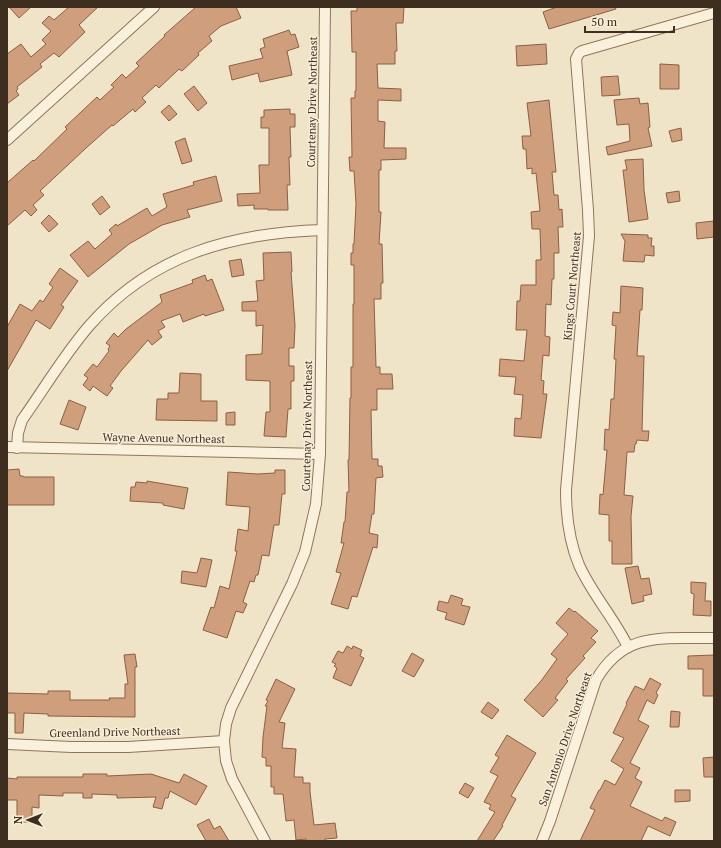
<svg xmlns="http://www.w3.org/2000/svg" width="721" height="848" viewBox="0 0 721 848" font-family="'PT Serif',serif">
  <rect width="100%" height="100%" fill="#f0e4c8"/>
  <!-- building -->
  <g fill="#cf9f7d" stroke="#8d5f41">
    <path d="M 9,7 L 31,7 L 19,18 Z"/>
    <path d="M 69,7 L 98,7 L 79,25 L 85,32 L 59,57 L 54,53 L 40,64 L 42,67 L 17,87 L 18,89 L 16,91 L 19,95 L 7,104 L 7,54 L 21,44 L 31,57 L 46,44 L 42,40 L 51,31 L 42,23 L 49,16 L 54,20 Z"/>
    <path d="M 196,7 L 236,7 L 241,18 L 221,26 L 209,36 L 212,41 L 198,53 L 199,55 L 182,71 L 179,69 L 159,88 L 156,85 L 142,98 L 146,102 L 135,112 L 133,109 L 113,126 L 112,125 L 85,149 L 40,191 L 44,195 L 33,205 L 37,210 L 31,216 L 25,210 L 7,226 L 7,183 L 33,160 L 34,161 L 67,129 L 65,127 L 97,97 L 100,100 L 114,87 L 111,85 L 122,74 L 126,78 L 139,66 L 136,63 L 165,36 L 164,35 Z"/>
    <path d="M 357,7 L 404,7 L 403,23 L 396,23 L 397,51 L 395,51 L 395,64 L 377,64 L 378,88 L 401,89 L 401,101 L 378,100 L 378,121 L 385,122 L 384,148 L 406,148 L 406,159 L 381,160 L 381,170 L 379,170 L 379,212 L 381,212 L 379,244 L 382,244 L 383,283 L 381,283 L 381,299 L 374,299 L 376,367 L 380,367 L 380,374 L 392,374 L 393,389 L 377,389 L 377,410 L 371,410 L 372,459 L 378,459 L 378,466 L 382,466 L 383,477 L 376,478 L 374,514 L 372,514 L 369,533 L 378,535 L 377,548 L 373,547 L 357,597 L 352,596 L 348,609 L 331,604 L 341,573 L 336,572 L 344,543 L 341,543 L 344,522 L 345,522 L 347,492 L 349,492 L 348,460 L 349,460 L 350,398 L 351,398 L 351,367 L 353,367 L 353,304 L 354,304 L 354,265 L 351,265 L 351,253 L 353,253 L 353,244 L 354,244 L 356,204 L 354,171 L 350,171 L 349,157 L 352,157 L 351,98 L 355,98 L 355,91 L 356,91 L 356,52 L 352,52 L 351,11 L 357,11 Z"/>
    <path d="M 557,7 L 615,7 L 616,9 L 549,29 L 543,12 Z"/>
    <path d="M 289,30 L 291,35 L 295,34 L 299,47 L 287,51 L 292,75 L 260,82 L 258,73 L 232,80 L 229,66 L 263,58 L 260,49 L 265,47 L 263,39 Z"/>
    <path d="M 546,44 L 547,64 L 517,66 L 516,46 Z"/>
    <path d="M 660,64 L 679,65 L 679,89 L 660,89 Z"/>
    <path d="M 618,76 L 620,95 L 602,96 L 601,77 Z"/>
    <path d="M 194,86 L 207,103 L 198,111 L 184,94 Z"/>
    <path d="M 639,98 L 640,104 L 648,103 L 650,127 L 648,128 L 652,146 L 608,155 L 606,147 L 630,141 L 629,124 L 617,125 L 614,100 Z"/>
    <path d="M 549,100 L 556,172 L 552,172 L 554,195 L 558,195 L 559,210 L 562,209 L 563,227 L 558,227 L 559,253 L 554,253 L 554,279 L 552,279 L 551,305 L 546,304 L 545,336 L 550,337 L 549,356 L 543,355 L 541,380 L 544,381 L 543,394 L 547,394 L 541,438 L 514,436 L 515,418 L 521,419 L 523,395 L 514,394 L 516,377 L 499,376 L 500,359 L 524,361 L 527,330 L 516,330 L 517,301 L 520,301 L 521,285 L 536,285 L 536,260 L 541,260 L 540,229 L 532,229 L 531,212 L 540,211 L 536,173 L 532,174 L 532,168 L 527,169 L 526,149 L 523,149 L 522,136 L 531,136 L 527,103 Z"/>
    <path d="M 169,105 L 177,114 L 169,121 L 161,112 Z"/>
    <path d="M 290,109 L 290,114 L 295,114 L 295,127 L 290,127 L 291,157 L 289,157 L 290,185 L 287,185 L 288,210 L 268,210 L 268,209 L 254,209 L 254,205 L 238,206 L 237,194 L 260,193 L 259,165 L 269,165 L 269,128 L 261,128 L 261,117 L 264,117 L 264,110 Z"/>
    <path d="M 681,128 L 682,140 L 672,142 L 669,131 Z"/>
    <path d="M 185,138 L 192,161 L 182,164 L 175,142 Z"/>
    <path d="M 643,159 L 644,190 L 648,219 L 629,222 L 623,170 L 627,170 L 625,160 Z"/>
    <path d="M 216,176 L 222,201 L 187,210 L 190,217 L 162,225 L 129,244 L 88,277 L 70,255 L 88,241 L 95,249 L 112,234 L 109,230 L 116,224 L 117,226 L 147,208 L 152,216 L 167,207 L 163,194 L 194,185 L 193,182 Z"/>
    <path d="M 679,191 L 680,201 L 668,203 L 666,193 Z"/>
    <path d="M 102,196 L 110,207 L 100,215 L 92,204 Z"/>
    <path d="M 49,215 L 58,224 L 49,232 L 41,223 Z"/>
    <path d="M 714,221 L 714,237 L 697,239 L 696,223 Z"/>
    <path d="M 621,234 L 648,235 L 648,238 L 652,238 L 651,246 L 654,246 L 654,256 L 645,255 L 644,262 L 623,261 L 625,241 Z"/>
    <path d="M 291,252 L 292,272 L 291,272 L 295,325 L 294,348 L 289,348 L 289,366 L 294,366 L 294,381 L 291,381 L 291,409 L 288,409 L 286,437 L 264,436 L 266,412 L 270,412 L 270,381 L 246,380 L 246,355 L 262,354 L 263,325 L 256,326 L 256,311 L 242,311 L 242,302 L 258,301 L 256,281 L 264,280 L 263,253 Z"/>
    <path d="M 241,259 L 244,275 L 232,277 L 229,261 Z"/>
    <path d="M 60,268 L 78,281 L 61,305 L 64,307 L 50,329 L 36,320 L 7,371 L 7,327 L 20,304 L 32,311 L 40,300 L 43,302 L 53,287 L 49,284 Z"/>
    <path d="M 205,275 L 207,281 L 212,279 L 224,310 L 205,316 L 204,314 L 183,322 L 180,314 L 161,321 L 165,327 L 158,331 L 162,337 L 152,345 L 148,340 L 121,371 L 110,386 L 113,388 L 107,396 L 93,386 L 90,391 L 83,385 L 88,378 L 84,375 L 93,364 L 97,367 L 109,351 L 108,349 L 110,346 L 106,343 L 114,333 L 118,337 L 126,329 L 162,302 L 160,295 L 193,283 L 192,280 Z"/>
    <path d="M 621,286 L 643,288 L 642,310 L 640,310 L 637,356 L 644,356 L 642,431 L 649,431 L 648,441 L 637,440 L 636,444 L 635,444 L 634,452 L 627,452 L 624,495 L 633,496 L 631,516 L 632,564 L 612,564 L 612,541 L 609,541 L 609,515 L 599,514 L 600,494 L 603,495 L 607,450 L 604,450 L 605,429 L 609,430 L 611,399 L 614,399 L 616,359 L 614,359 L 616,326 L 612,325 L 613,312 L 620,313 Z"/>
    <path d="M 180,373 L 201,374 L 201,401 L 217,401 L 217,421 L 156,420 L 157,399 L 168,399 L 168,393 L 179,393 Z"/>
    <path d="M 69,400 L 86,407 L 78,430 L 60,424 Z"/>
    <path d="M 235,412 L 235,425 L 226,425 L 226,413 Z"/>
    <path d="M 19,469 L 20,476 L 23,476 L 24,477 L 54,477 L 54,505 L 7,505 L 7,470 Z"/>
    <path d="M 275,470 L 285,470 L 285,494 L 282,494 L 279,525 L 274,525 L 269,556 L 262,555 L 258,575 L 256,575 L 254,582 L 250,581 L 243,602 L 247,604 L 243,613 L 236,611 L 227,638 L 203,630 L 211,607 L 214,608 L 220,586 L 229,589 L 237,551 L 235,551 L 238,529 L 248,531 L 250,507 L 226,505 L 228,472 L 257,474 L 275,473 Z"/>
    <path d="M 147,481 L 188,488 L 184,509 L 163,505 L 163,503 L 130,501 L 131,487 L 135,487 L 136,482 L 147,483 Z"/>
    <path d="M 201,558 L 212,560 L 206,587 L 181,583 L 182,571 L 197,573 Z"/>
    <path d="M 638,566 L 641,579 L 649,578 L 652,594 L 643,596 L 644,601 L 632,604 L 625,568 Z"/>
    <path d="M 691,582 L 706,583 L 705,601 L 711,601 L 711,616 L 693,615 L 694,594 L 691,593 Z"/>
    <path d="M 451,595 L 463,599 L 461,605 L 470,607 L 464,625 L 445,619 L 447,613 L 437,610 L 439,601 L 448,603 Z"/>
    <path d="M 569,608 L 574,612 L 575,611 L 598,631 L 591,638 L 596,642 L 583,656 L 585,658 L 566,679 L 568,681 L 555,698 L 558,700 L 543,717 L 524,700 L 541,681 L 557,659 L 551,654 L 568,634 L 556,623 Z"/>
    <path d="M 347,646 L 352,649 L 353,646 L 362,650 L 360,656 L 364,658 L 351,686 L 333,678 L 337,668 L 334,666 L 336,664 L 332,662 L 338,651 L 343,653 Z"/>
    <path d="M 412,653 L 424,660 L 414,677 L 402,671 Z"/>
    <path d="M 135,654 L 137,667 L 135,667 L 135,717 L 48,716 L 48,714 L 24,713 L 23,733 L 15,733 L 15,713 L 7,713 L 7,693 L 48,694 L 48,691 L 70,691 L 70,700 L 110,700 L 109,698 L 125,698 L 125,684 L 128,684 L 124,655 Z"/>
    <path d="M 714,655 L 714,696 L 703,696 L 703,669 L 688,669 L 688,656 Z"/>
    <path d="M 650,678 L 661,684 L 656,693 L 658,695 L 654,704 L 647,700 L 638,720 L 649,726 L 630,763 L 640,768 L 635,778 L 642,782 L 630,806 L 662,821 L 665,817 L 676,822 L 670,836 L 648,826 L 641,841 L 580,841 L 595,810 L 590,808 L 599,790 L 600,790 L 605,780 L 615,785 L 624,769 L 611,761 L 624,738 L 613,733 L 627,704 L 626,703 L 635,686 L 644,690 Z"/>
    <path d="M 276,679 L 295,689 L 279,722 L 285,723 L 282,748 L 296,749 L 294,777 L 303,777 L 303,783 L 310,783 L 310,792 L 314,825 L 335,823 L 337,838 L 325,839 L 325,841 L 306,841 L 306,839 L 296,840 L 294,820 L 286,821 L 283,794 L 274,794 L 274,787 L 271,787 L 271,766 L 266,766 L 266,758 L 262,757 L 263,737 L 267,706 L 265,706 L 268,701 L 266,700 Z"/>
    <path d="M 488,702 L 499,710 L 492,719 L 481,712 Z"/>
    <path d="M 671,711 L 680,712 L 679,727 L 670,727 Z"/>
    <path d="M 507,735 L 536,753 L 511,796 L 516,799 L 502,825 L 503,826 L 493,841 L 477,841 L 495,812 L 489,809 L 491,805 L 484,802 L 498,776 L 490,772 L 499,757 L 495,755 Z"/>
    <path d="M 714,757 L 714,777 L 704,777 L 703,758 Z"/>
    <path d="M 83,774 L 107,774 L 107,776 L 151,774 L 179,783 L 184,774 L 207,786 L 196,805 L 170,791 L 168,798 L 165,798 L 162,809 L 153,807 L 156,797 L 117,798 L 117,795 L 92,794 L 92,798 L 83,798 L 83,793 L 63,793 L 63,796 L 39,795 L 39,808 L 32,807 L 32,822 L 17,822 L 17,800 L 7,800 L 7,778 L 17,779 L 17,777 L 83,777 Z"/>
    <path d="M 465,783 L 474,788 L 468,798 L 459,793 Z"/>
    <path d="M 675,790 L 690,790 L 690,801 L 675,802 Z"/>
    <path d="M 209,819 L 214,829 L 220,826 L 229,841 L 206,841 L 197,825 Z"/>
  </g>
  <g fill="none" stroke-linecap="round" stroke-linejoin="round">
    <!-- minor casing -->
    <g stroke="#8d765c" stroke-width="12">
      <g id="minor">
        <path d="M 7,140 L 154,7"/>
        <path d="M 7,447 L 320,454"/>
        <path d="M 17,448 L 18,433 L 22,420 C 44,389 64,355 89,326 C 151,255 231,233 322,230"/>
        <path d="M 628,647 C 614,618 592,594 579,565 C 569,541 566,516 566,490 L 589,236 L 588,210 L 576,59 L 579,53 L 582,51 L 714,13"/>
        <path d="M 7,744 L 71,747 L 128,747 L 224,741"/>
        <path d="M 265,841 L 232,779 L 226,761 L 224,741 L 226,724 L 231,708 L 292,584 L 305,552 L 316,504 L 320,454 L 325,7"/>
        <path d="M 542,841 L 550,821 L 596,680 C 625,630 664,639 714,638"/>
      </g>
    </g>
    <!-- minor -->
    <use href="#minor" stroke="#faf1dc" stroke-width="10"/>
  </g>
  <g text-anchor="middle" dominant-baseline="central" stroke-width="3" stroke-linejoin="round" paint-order="stroke">
    <!-- street labels -->
    <g font-size="11" fill="#3d2e20" stroke="#f7eed8">
      <text transform="translate(312 102) rotate(-89)">Courtenay Drive Northeast</text>
      <text transform="translate(572 286) rotate(-85)">Kings Court Northeast</text>
      <text transform="translate(307 426) rotate(-89)">Courtenay Drive Northeast</text>
      <text transform="translate(164 438) rotate(1)">Wayne Avenue Northeast</text>
      <text transform="translate(115 732) rotate(-1)">Greenland Drive Northeast</text>
      <text transform="translate(565 739) rotate(-71)">San Antonio Drive Northeast</text>
    </g>
  </g>
  <!-- border -->
  <rect width="721" height="848" fill="none" stroke="#3d2e20" stroke-width="16"/>
  <!-- north arrow -->
  <g transform="translate(28 820) rotate(270)" stroke="#f7eed8" stroke-width="3" paint-order="stroke">
  <path d="M0-3L7 15L0 10L-7 15Z" fill="#3d2e20"/>
  <text y="-6" font-size="11" font-weight="bold" text-anchor="middle" fill="#3d2e20">N</text>
  </g>
  <!-- scale -->
  <path d="M585 26v6h89v-6" fill="none" stroke="#3d2e20" stroke-width="2"/>
  <text x="591" y="26" font-size="12" fill="#3d2e20" stroke="#f7eed8" stroke-width="3" paint-order="stroke">50 m</text>
</svg>
